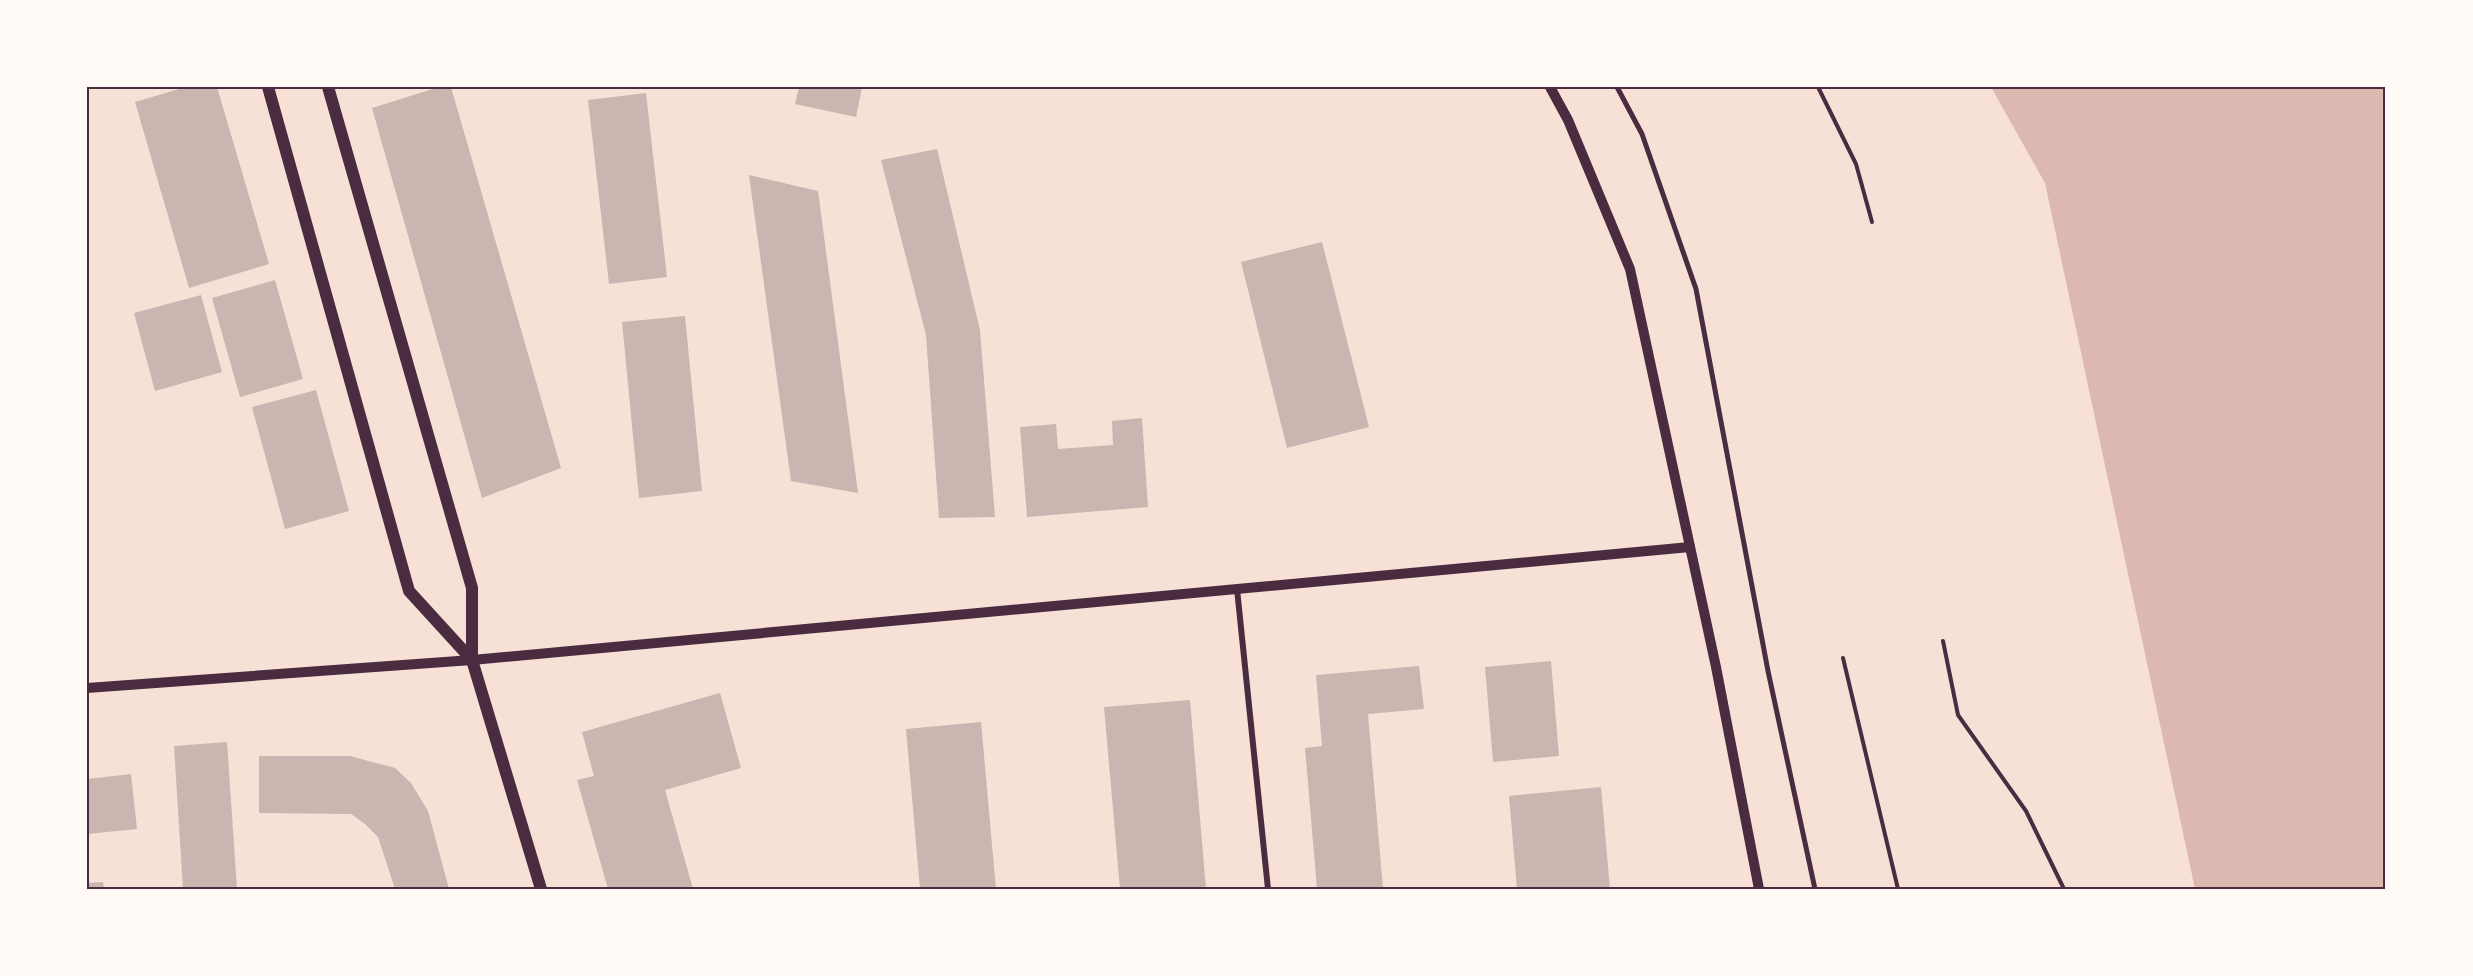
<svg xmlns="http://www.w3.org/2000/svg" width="2473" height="976" viewBox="0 0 2473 976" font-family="'Work Sans',sans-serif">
  <rect width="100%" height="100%" fill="#f7e1d7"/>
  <!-- water -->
  <path fill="#dcb8b0" d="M 1991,87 L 2386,87 L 2386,889 L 2195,889 L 2045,183 Z"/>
  <!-- building -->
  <g fill="#ccb4b1">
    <path d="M 186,87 L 217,87 L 269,264 L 189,288 L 135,102 Z"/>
    <path d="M 439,87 L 451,87 L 561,468 L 482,498 L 372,108 Z"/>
    <path d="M 799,87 L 862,87 L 856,117 L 795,104 Z"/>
    <path d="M 646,93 L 667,277 L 609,284 L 588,100 Z"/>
    <path d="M 937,149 L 980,330 L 995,517 L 939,518 L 926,335 L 881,160 Z"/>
    <path d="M 749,175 L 818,191 L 858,493 L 791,481 Z"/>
    <path d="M 1322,242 L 1369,427 L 1287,448 L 1241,262 Z"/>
    <path d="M 275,280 L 303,379 L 240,397 L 212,298 Z"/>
    <path d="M 201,295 L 222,372 L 155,391 L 134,313 Z"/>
    <path d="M 685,316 L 702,491 L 639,498 L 622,322 Z"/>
    <path d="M 316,390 L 349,511 L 285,529 L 252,407 Z"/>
    <path d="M 1142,418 L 1148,507 L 1027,517 L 1020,427 L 1056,424 L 1058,449 L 1113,445 L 1112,421 Z"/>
    <path d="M 1551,661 L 1559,756 L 1493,762 L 1485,667 Z"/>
    <path d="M 1419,666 L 1424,709 L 1368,714 L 1383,889 L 1317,889 L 1305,748 L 1322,746 L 1316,675 Z"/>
    <path d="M 720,693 L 741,768 L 665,790 L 693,889 L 608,889 L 577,780 L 594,776 L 582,732 Z"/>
    <path d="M 1190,700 L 1206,889 L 1120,889 L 1104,707 Z"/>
    <path d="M 981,722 L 996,889 L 920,889 L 906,729 Z"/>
    <path d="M 227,742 L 237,889 L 183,889 L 174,746 Z"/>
    <path d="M 259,756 L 350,756 L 395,768 L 411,783 L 428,811 L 449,889 L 395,889 L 378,837 L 365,824 L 351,814 L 259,813 Z"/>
    <path d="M 131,774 L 137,829 L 87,834 L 87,779 Z"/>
    <path d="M 1601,787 L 1610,889 L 1517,889 L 1509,796 Z"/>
    <path d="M 103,882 L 104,889 L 87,889 L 87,883 Z"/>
  </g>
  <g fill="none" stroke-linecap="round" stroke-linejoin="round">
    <!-- path -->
    <g stroke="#4a2c40" stroke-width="4">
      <path d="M 1818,87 L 1856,164 L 1872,222"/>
      <path d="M 1943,641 L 1958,715 L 2026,811 L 2064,889"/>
      <path d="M 1843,658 L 1898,889"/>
    </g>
    <!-- pedestrian -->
    <path stroke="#4a2c40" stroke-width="5" d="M 1617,87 L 1642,134 L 1696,289 L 1768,671 L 1815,889"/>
    <!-- minor -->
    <path stroke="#4a2c40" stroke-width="6" d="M 1237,589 L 1268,889"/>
    <!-- tertiary -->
    <g stroke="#4a2c40" stroke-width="10">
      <path d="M 1550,87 L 1568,120 L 1630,269 L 1716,667 L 1759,889"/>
      <path d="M 87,688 L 472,660 L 1690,547"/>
    </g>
    <!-- secondary -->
    <g stroke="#4a2c40" stroke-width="12">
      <path d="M 268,87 L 409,591 L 472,660 L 472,588 L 328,87"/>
      <path d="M 472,660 L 541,889"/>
    </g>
  </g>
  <!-- border -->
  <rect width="2473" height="976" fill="none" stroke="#fffaf5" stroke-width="177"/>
  <rect x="88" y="88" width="2296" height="800" fill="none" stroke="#4a2c40" stroke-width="2"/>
</svg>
